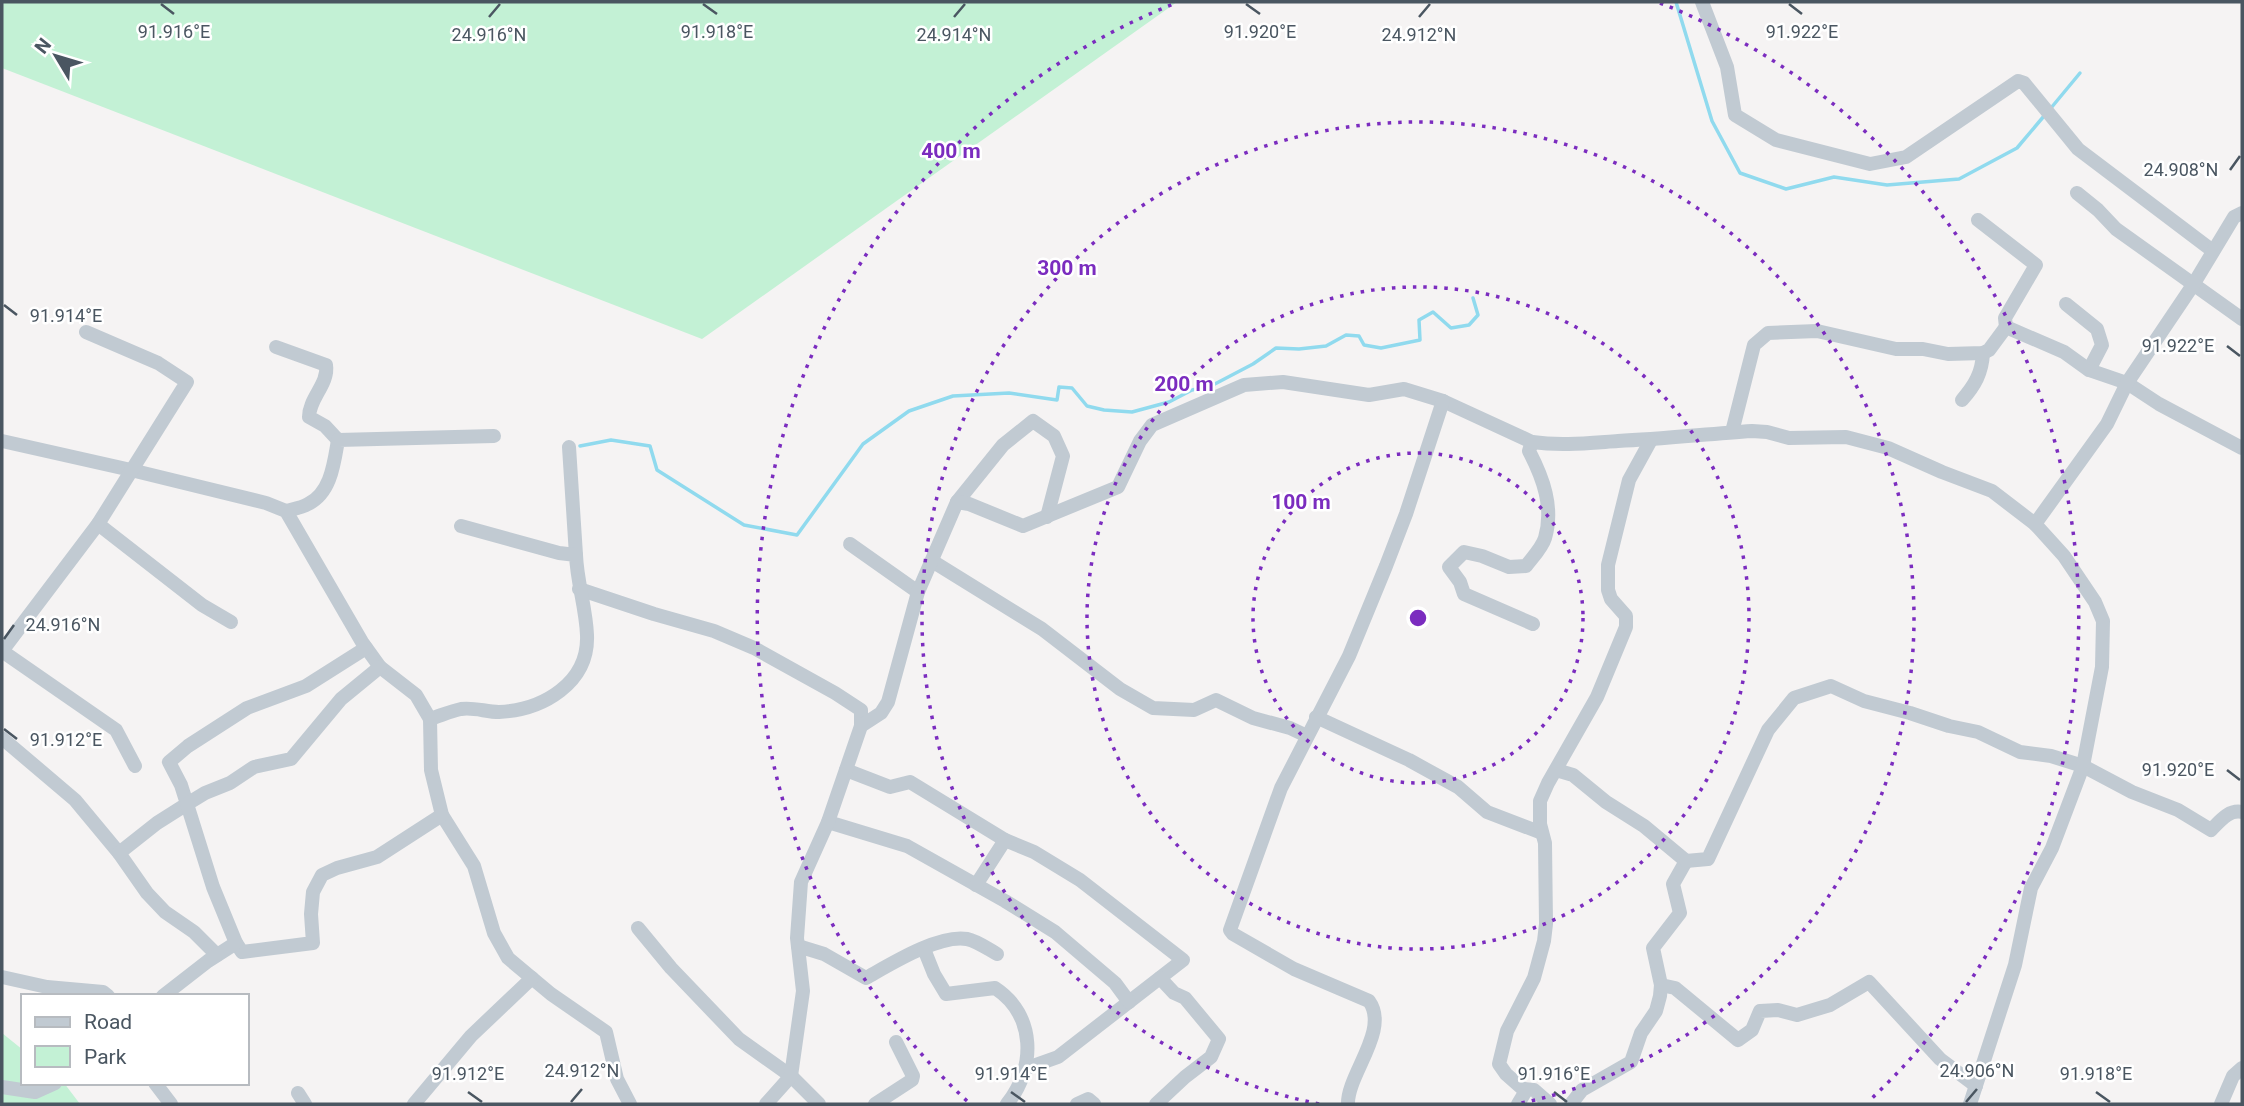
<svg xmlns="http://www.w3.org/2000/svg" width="2244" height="1106" viewBox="0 0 2244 1106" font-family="Roboto,sans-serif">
  <rect width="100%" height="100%" fill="#f5f3f3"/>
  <!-- green -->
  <g fill="#c3f1d5">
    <path d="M 2,2 L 1177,2 L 702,339 L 2,68 Z"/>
    <path d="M 2,1033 L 23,1050 L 23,1083 L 64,1083 L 80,1104 L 2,1104 Z"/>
  </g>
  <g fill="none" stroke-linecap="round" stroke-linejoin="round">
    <!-- stream -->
    <g stroke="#90daee" stroke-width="3.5">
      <path d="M 1676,2 L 1712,121 L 1740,173 L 1786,189 L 1834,177 L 1887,185 L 1959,179 L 2017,148 L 2044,116"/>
      <path d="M 2051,108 L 2080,73"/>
      <path d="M 580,446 L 611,440 L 650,446 L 657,470 L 744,525 L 797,535 L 863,444 L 909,411 L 953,396 L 1009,393 L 1057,400 L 1059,387 L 1072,388 L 1087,406 L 1104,410 L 1132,412 L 1169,402 L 1192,390 L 1211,386 L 1253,364 L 1276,348 L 1299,349 L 1326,346 L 1346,335 L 1359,336 L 1364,345 L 1381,348 L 1420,340 L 1419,320 L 1433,312 L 1451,328 L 1469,325 L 1478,315 L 1473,298"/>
    </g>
    <!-- minor -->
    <g stroke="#c1cad2" stroke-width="14">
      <path d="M 1702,2 L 1727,67 L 1735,115 L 1776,140 L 1870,164 L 1906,157 L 2018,81 L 2024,83 L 2078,149 L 2213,251"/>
      <path d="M 2077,193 L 2098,210 L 2116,229 L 2242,319"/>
      <path d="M 1978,220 L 2036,265 L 2005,318 L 2006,327"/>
      <path d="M 2066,304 L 2097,329 L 2102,345 L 2089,370"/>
      <path d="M 276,347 L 326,365 C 329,384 309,398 309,417 L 325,426 L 338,440"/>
      <path d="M 1962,400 C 1975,385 1982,373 1983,353"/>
      <path d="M 1732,432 L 1754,345 L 1768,333 L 1817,331 L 1896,349 L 1923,349 L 1948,354 L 1983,353 L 1989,350 L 2006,327 L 2064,352 L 2089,370 L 2127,383 L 2159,404 L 2242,448"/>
      <path d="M 2,441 L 131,470 L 266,503 L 286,511 L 362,642 L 380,667 L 416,695 L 430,719 L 431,770 L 442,815 L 474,866 L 494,933 L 508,958 L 551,994 L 606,1032 L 617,1079 L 630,1104"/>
      <path d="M 1532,442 L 1529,451 C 1543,478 1554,507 1545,538 C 1542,548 1532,558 1526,566 L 1509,567 L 1482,556 L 1464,552 L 1449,567 L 1460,582 L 1464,594 L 1533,624"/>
      <path d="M 569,447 L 576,555"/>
      <path d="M 957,502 L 1003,445 L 1033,421 L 1054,436 L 1063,456 L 1047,517"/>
      <path d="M 286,511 C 293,509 301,508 308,504 C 331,493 334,463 338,440 L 494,436"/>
      <path d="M 98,524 L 202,605 L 231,622"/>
      <path d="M 2035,524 L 2107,424 L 2127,383 L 2193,285 L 2234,217 L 2242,213"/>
      <path d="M 850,544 L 918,592"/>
      <path d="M 932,561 L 1042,629 L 1120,689 L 1153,708 L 1194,710 L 1216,700 L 1253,718 L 1290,728 L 1307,736"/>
      <path d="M 579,589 L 654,614 L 714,631 L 754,648 L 835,693 L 861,710 L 861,726"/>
      <path d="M 2,651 L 98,524 L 187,382 L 158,363 L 86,332"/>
      <path d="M 2,651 L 116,730 L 135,766"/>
      <path d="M 1316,717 L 1409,760 L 1458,787 L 1487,812 L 1542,833"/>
      <path d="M 430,719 C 440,716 451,711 461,709 C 474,707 486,712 499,712 C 543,710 589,683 587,635 C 586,608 577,582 576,555 L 559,553 L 461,526"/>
      <path d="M 2,738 L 75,800 L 119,853 L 147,893 L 165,912 L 194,932 L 217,955"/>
      <path d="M 846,770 L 890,787 L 910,782 L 1005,840 L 1034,852 L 1080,880 L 1183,960 L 1058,1057 L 1027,1068"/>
      <path d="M 1556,770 L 1573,775 L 1606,802 L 1644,826 L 1686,861 L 1673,884 L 1680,913 L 1653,948 L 1661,985 L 1660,996 L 1656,1011 L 1641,1033 L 1631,1062 L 1582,1090 L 1571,1104"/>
      <path d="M 828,822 L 907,846 L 1005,901 L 1055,932 L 1115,983 L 1129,1002"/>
      <path d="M 119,853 L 157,823 L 187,804 L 181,785 L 169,762 L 188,746 L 247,708 L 306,686 L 366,648"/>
      <path d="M 1686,861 L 1708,859 L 1768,730 L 1794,698 L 1831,686 L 1864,701 L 1910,713 L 1949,726 L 1978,732 L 2020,752 L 2051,756 L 2083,766 L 2132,792 L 2178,810 L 2211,830 C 2220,821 2229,809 2242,812"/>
      <path d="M 976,885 L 1005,840"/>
      <path d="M 638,928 L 671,968 L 739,1039 L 791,1076 L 819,1104"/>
      <path d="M 236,943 L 242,952 L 313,943 L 311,914 L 313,892 L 322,875 L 337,868 L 377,857 L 442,815"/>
      <path d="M 798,946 L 824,954 L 866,978 C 891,964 939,934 967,939 C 977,941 988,949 997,954"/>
      <path d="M 924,949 L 934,974 L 946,994 L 995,988 C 1036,1015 1036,1068 1007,1104"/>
      <path d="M 2,977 L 47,987 L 103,992 L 108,996"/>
      <path d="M 1661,985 L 1675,988 L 1738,1040 L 1752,1030 L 1760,1011 L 1778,1010 L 1797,1015 L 1830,1005 L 1869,982 L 1940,1059 L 1976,1086"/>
      <path d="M 163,996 L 208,961 L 236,943 L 213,887 L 187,804 L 205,793 L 230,783 L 254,767 L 291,759 L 341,699 L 380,667"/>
      <path d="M 155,1083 L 171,1104"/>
      <path d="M 2,1087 L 35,1092 L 55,1083"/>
      <path d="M 1523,1089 L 1534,1090 L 1550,1104"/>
      <path d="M 298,1093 L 305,1104"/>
      <path d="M 414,1104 L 471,1036 L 532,978"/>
      <path d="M 766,1104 L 791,1076 L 803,991 L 797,938 L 801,882 L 828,822 L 861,726 L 881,713 L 888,702 L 918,592 L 957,502 L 969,504 L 1023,526 L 1118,487 L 1140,441 L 1152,425 L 1244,385 L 1283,382 L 1369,395 L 1404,389 L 1443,401 L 1532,442 C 1561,446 1588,443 1618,441 C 1662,439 1707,434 1752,431 L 1767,432 L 1789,438 L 1846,437 L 1888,448 L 1942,472 L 1992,491 L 2035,524 L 2064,556 L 2095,602 L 2103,621 L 2102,667 L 2083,766 L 2052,848 L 2031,888 L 2015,965 L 1970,1104"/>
      <path d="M 875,1104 L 912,1080 L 913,1076 L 896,1042"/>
      <path d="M 1077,1104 L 1088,1099 L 1094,1104"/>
      <path d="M 1156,1104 L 1185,1077 L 1211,1057 L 1219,1039 L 1185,998 L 1174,993 L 1160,978"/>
      <path d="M 1348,1104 C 1347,1075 1390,1030 1369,1001 L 1294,969 L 1233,934 L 1230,930 L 1281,788 L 1349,656 L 1386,566 L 1406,514 L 1443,401"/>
      <path d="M 1518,1104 L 1524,1094 L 1523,1089 L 1506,1074 L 1499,1064 L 1507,1031 L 1534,978 L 1544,941 L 1546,924 L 1545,843 L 1540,824 L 1540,801 L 1548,783 L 1597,697 L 1626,627 L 1626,616 L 1611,599 L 1608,590 L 1608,565 L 1629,480 L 1651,440"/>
      <path d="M 2221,1104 L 2233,1076 L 2242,1068"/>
    </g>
  </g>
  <!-- ticks -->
  <path fill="none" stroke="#4a5661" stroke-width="2.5" d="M 161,4 L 174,14M 703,4 L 717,14M 1246,4 L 1260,14M 1789,4 L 1802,14M 489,17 L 500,4M 954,17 L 965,4M 1419,17 L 1430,4M 2230,170 L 2240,156M 4,305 L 17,315M 2227,346 L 2240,356M 4,639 L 14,625M 4,729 L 17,739M 2227,770 L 2240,780M 468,1092 L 482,1102M 1011,1092 L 1025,1102M 1554,1092 L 1567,1102M 2096,1092 L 2110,1102M 571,1102 L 582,1089M 1966,1102 L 1977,1089"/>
  <!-- distance rings -->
  <g fill="none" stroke="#7b2cbf" stroke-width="3.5" stroke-dasharray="3.5 7">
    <circle cx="1418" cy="618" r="165"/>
    <circle cx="1418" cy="618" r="331"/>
    <path d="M1319 1104A496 496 0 1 1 1517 1104"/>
    <path d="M967 1101A661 661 0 0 1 1176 3M1660 3A661 661 0 0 1 1869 1101"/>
  </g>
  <g font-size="18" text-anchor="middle" fill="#4a5661" stroke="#fff" stroke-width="5" stroke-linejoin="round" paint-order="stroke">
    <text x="717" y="38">91.918°E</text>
    <text x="1260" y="38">91.920°E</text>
    <text x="1802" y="38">91.922°E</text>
    <text x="174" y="38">91.916°E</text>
    <text x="489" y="41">24.916°N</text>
    <text x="954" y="41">24.914°N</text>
    <text x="1419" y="41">24.912°N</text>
    <text x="2181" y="176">24.908°N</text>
    <text x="66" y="322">91.914°E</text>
    <text x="2178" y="352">91.922°E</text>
    <text x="63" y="631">24.916°N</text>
    <text x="66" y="746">91.912°E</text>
    <text x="2178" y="776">91.920°E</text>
    <text x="582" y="1077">24.912°N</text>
    <text x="1977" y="1077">24.906°N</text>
    <text x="468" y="1080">91.912°E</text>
    <text x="1011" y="1080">91.914°E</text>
    <text x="1554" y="1080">91.916°E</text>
    <text x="2096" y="1080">91.918°E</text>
  </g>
  <circle cx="1418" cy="618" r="10" fill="#7b2cbf" stroke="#fff" stroke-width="3.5"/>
  <g font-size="21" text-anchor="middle" font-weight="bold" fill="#7b2cbf" stroke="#fff" stroke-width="5" stroke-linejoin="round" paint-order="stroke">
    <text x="951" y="158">400 m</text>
    <text x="1067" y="275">300 m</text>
    <text x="1184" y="391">200 m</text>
    <text x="1301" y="509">100 m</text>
  </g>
  <!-- border -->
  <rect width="2244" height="1106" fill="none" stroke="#4a5661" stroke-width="7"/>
  <!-- legend -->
  <rect x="21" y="994" width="228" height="91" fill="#ffffff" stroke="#b7bbc0" stroke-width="2"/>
  <rect x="35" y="1017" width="35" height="10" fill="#c1cad2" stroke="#b7bbc0" stroke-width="2"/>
  <text x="84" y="1029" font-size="21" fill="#4a5661">Road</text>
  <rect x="35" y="1046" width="35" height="21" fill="#c3f1d5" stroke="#b7bbc0" stroke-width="2"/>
  <text x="84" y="1064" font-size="21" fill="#4a5661">Park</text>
  <!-- north arrow -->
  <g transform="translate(56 56) rotate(308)" stroke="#ffffff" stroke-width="5" paint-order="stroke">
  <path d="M0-5L12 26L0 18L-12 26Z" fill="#4a5661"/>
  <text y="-10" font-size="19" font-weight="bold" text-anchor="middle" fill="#4a5661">N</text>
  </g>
</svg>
